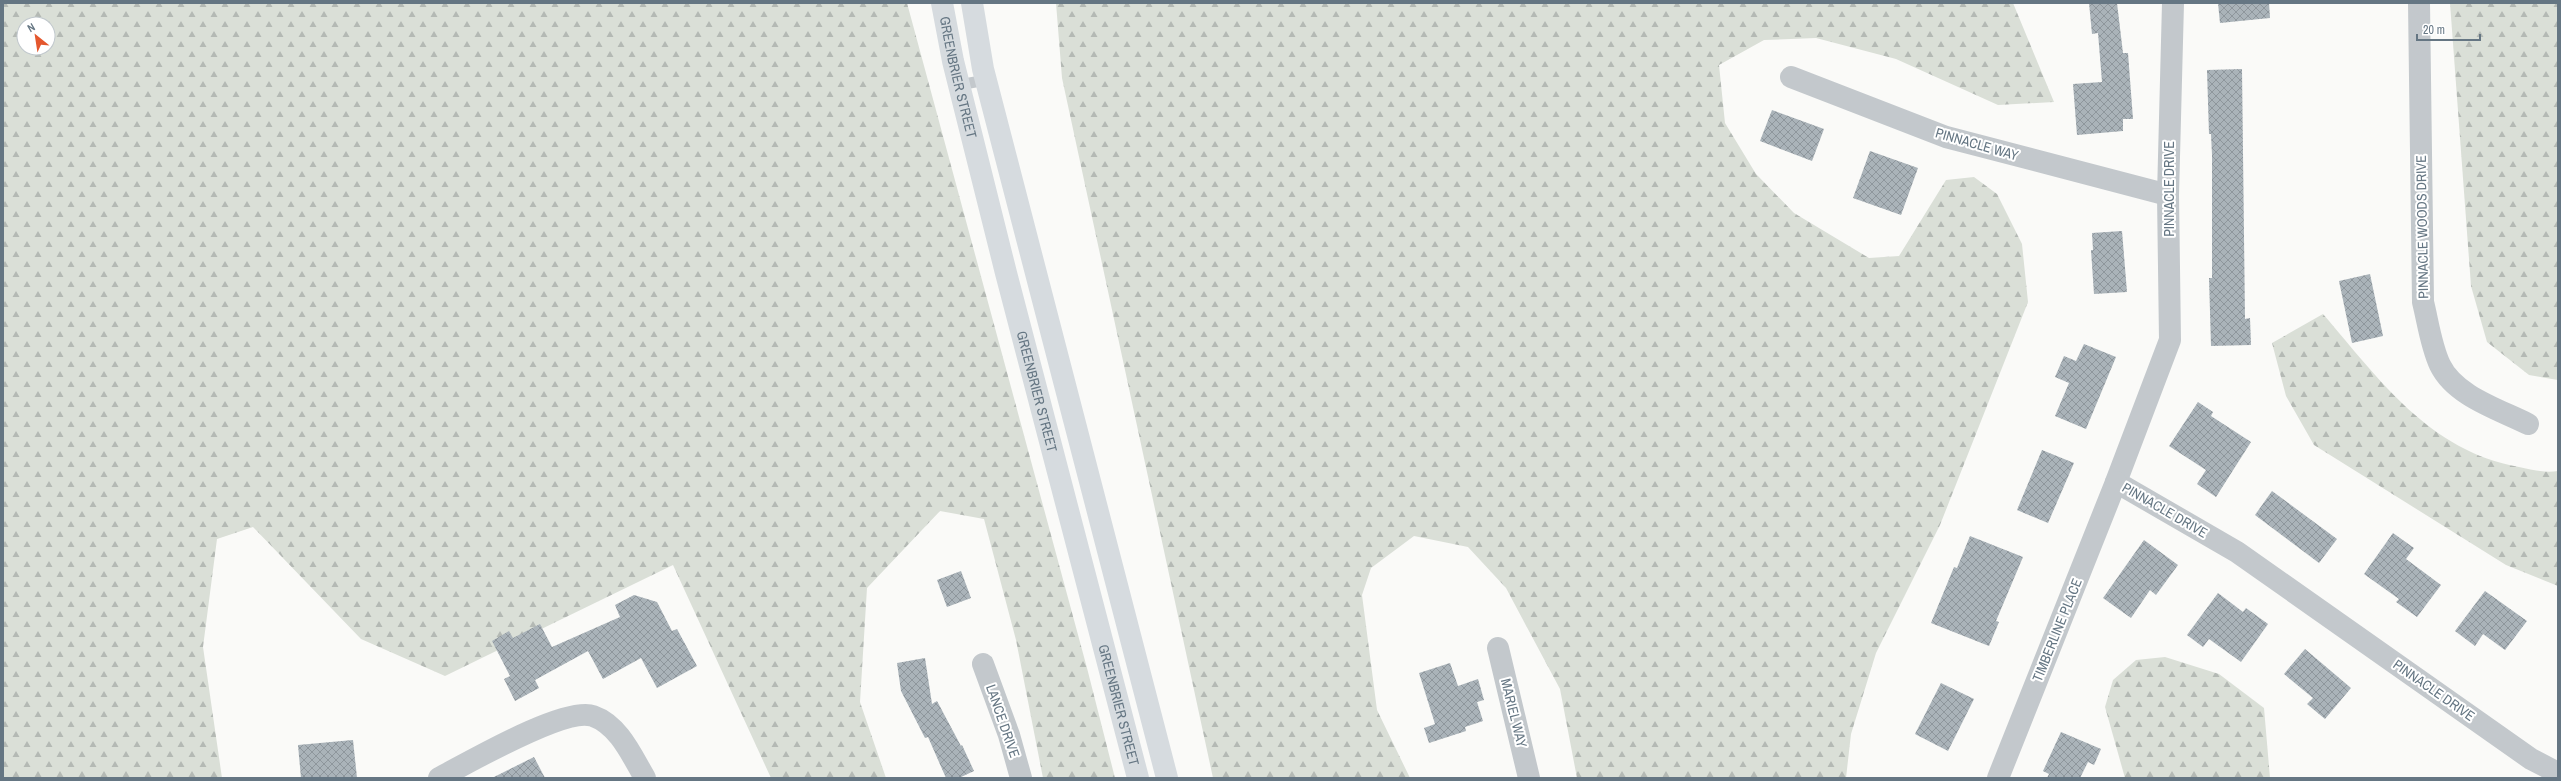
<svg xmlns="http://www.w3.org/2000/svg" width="2561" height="781" viewBox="0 0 2561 781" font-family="'Archivo Narrow',sans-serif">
  <defs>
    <pattern id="forest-firs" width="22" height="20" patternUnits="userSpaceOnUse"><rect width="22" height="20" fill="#dadfd7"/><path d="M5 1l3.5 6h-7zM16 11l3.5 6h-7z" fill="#b4b9b4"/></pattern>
    <pattern id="building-cross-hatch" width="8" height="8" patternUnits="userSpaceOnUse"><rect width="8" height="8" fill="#aab3b9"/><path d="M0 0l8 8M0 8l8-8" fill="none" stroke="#8e969c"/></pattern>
  </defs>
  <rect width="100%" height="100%" fill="#fafaf8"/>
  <!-- forest -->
  <g fill="url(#forest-firs)" fill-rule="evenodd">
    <path d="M 3,3 L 907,3 L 1087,668 L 1115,778 L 1043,778 L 1016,640 L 984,519 L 940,511 L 867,588 L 860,702 L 886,778 L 771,778 L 673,565 L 445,676 L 361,639 L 253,527 L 217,539 L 203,647 L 222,778 L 3,778 ZM 24,24 L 48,24 L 48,48 L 24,48 Z"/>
    <path d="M 1056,3 L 2013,3 L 2054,102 L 1998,105 L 1896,59 L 1816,38 L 1764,40 L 1719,65 L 1725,123 L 1756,174 L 1794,213 L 1869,258 L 1899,256 L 1946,180 L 1974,177 L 1997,194 L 2022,244 L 2028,302 L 1940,525 L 1876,653 L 1851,734 L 1846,778 L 1577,778 L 1560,689 L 1506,588 L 1468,547 L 1414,536 L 1371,568 L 1362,595 L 1377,710 L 1410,778 L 1213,778 L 1062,78 Z"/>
    <path d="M 2450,3 L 2558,3 L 2558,380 L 2529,375 L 2487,342 L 2471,286 Z"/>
    <path d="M 2323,314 C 2379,379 2429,451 2519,467 C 2532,470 2545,473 2558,471 L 2558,586 L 2506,565 L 2314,445 L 2286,396 L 2272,343 Z"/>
    <path d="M 2165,657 L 2219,674 L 2264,708 L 2270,778 L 2125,778 L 2105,707 L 2113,680 L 2136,660 Z"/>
  </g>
  <!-- building -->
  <g fill="url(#building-cross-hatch)">
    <path d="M 2089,3 L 2117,3 L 2123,53 L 2128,53 L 2133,119 L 2123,119 L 2123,131 L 2077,135 L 2073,84 L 2102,82 L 2098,33 L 2092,34 Z"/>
    <path d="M 2218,3 L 2269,3 L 2270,18 L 2220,23 Z"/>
    <path d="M 2242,69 L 2245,319 L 2250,318 L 2251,345 L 2211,346 L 2209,278 L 2212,278 L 2212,155 L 2211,134 L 2209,134 L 2207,70 Z"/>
    <path d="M 1772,110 L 1824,129 L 1812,161 L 1760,141 Z"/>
    <path d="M 1870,151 L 1918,168 L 1901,215 L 1853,198 Z"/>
    <path d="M 2122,231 L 2127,292 L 2094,294 L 2091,250 L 2093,250 L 2092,233 Z"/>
    <path d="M 2370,274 L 2383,336 L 2352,343 L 2339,281 Z"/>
    <path d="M 2084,344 L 2116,357 L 2086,429 L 2055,416 L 2069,383 L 2055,377 L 2064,356 L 2076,361 Z"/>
    <path d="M 2198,402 L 2213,412 L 2211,416 L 2251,442 L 2216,497 L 2197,484 L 2206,470 L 2169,446 Z"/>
    <path d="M 2042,450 L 2074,463 L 2048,523 L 2017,510 Z"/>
    <path d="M 2272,491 L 2337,539 L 2319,563 L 2255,515 Z"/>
    <path d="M 2393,533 L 2414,548 L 2406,559 L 2441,585 L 2417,617 L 2396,602 L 2399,599 L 2364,574 Z"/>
    <path d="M 1970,536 L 2023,557 L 1996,621 L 1999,622 L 1989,646 L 1931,623 L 1954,567 L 1957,568 Z"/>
    <path d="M 2144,540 L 2178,565 L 2156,595 L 2150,590 L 2131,618 L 2103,598 Z"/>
    <path d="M 961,571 L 971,598 L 947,607 L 937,580 Z"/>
    <path d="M 2485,591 L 2527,621 L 2505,650 L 2483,634 L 2475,646 L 2455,631 Z"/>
    <path d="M 2218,593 L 2243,612 L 2246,608 L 2268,624 L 2241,662 L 2209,639 L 2203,647 L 2187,635 Z"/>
    <path d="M 634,595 L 657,602 L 672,631 L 677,629 L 697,666 L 657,688 L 641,658 L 603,679 L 588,651 L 535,680 L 539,688 L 515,701 L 504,679 L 510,676 L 492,641 L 509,631 L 513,638 L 540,624 L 552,647 L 620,617 L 615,605 Z"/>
    <path d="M 2305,649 L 2351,688 L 2325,719 L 2307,704 L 2313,698 L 2284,674 Z"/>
    <path d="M 925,658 L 932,704 L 937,701 L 961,746 L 962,745 L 974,771 L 959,778 L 946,778 L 928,737 L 925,738 L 901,691 L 897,663 Z"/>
    <path d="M 1450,663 L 1458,686 L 1478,679 L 1484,700 L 1477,702 L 1483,721 L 1465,727 L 1466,731 L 1429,743 L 1424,728 L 1435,724 L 1419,673 Z"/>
    <path d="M 1941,683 L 1974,699 L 1948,751 L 1915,734 Z"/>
    <path d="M 2061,732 L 2101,749 L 2094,765 L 2088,762 L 2080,778 L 2047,778 L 2049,774 L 2043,771 Z"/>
    <path d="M 353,740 L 357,778 L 301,778 L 298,745 Z"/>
    <path d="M 534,757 L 545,778 L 492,778 Z"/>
  </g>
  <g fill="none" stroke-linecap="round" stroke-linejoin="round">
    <!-- service -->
    <path stroke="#c3c8cc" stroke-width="11" d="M 959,85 L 986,80"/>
    <!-- minor -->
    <g stroke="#c3c8cc" stroke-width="22">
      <path d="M 2173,3 L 2168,195 L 2170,340 L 2116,482 L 2237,552 L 2531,759 L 2558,773"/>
      <path d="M 2419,3 L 2423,302 C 2428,322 2431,346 2440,365 C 2455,396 2498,409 2528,424"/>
      <path d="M 1791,77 L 1946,137 L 2168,195"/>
      <path d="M 1498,648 L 1529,778"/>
      <path d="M 983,664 L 1009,735 L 1021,778"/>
      <path d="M 439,778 C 468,763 565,706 593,716 C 619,725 632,756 645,778"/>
      <path d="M 1998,778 L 2116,482"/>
    </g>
    <!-- secondary -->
    <g stroke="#d6dbdf" stroke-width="22">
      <path id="s1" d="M 942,3 L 953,61 L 1006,273 L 1138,778"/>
      <path d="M 972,3 L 983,69 L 1167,778"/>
    </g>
  </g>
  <g text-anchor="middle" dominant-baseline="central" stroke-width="4" stroke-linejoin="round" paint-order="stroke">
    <!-- street labels -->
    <g font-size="14" fill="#657683" stroke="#fff">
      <text stroke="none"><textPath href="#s1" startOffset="76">GREENBRIER STREET</textPath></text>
      <text transform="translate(1977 144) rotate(16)">PINNACLE WAY</text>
      <text transform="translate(2169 189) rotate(-90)">PINNACLE DRIVE</text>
      <text transform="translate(2422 227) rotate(-91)">PINNACLE WOODS DRIVE</text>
      <text stroke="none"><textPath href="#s1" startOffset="400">GREENBRIER STREET</textPath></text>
      <text transform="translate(2165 510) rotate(30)">PINNACLE DRIVE</text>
      <text transform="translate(2057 630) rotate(-68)">TIMBERLINE PLACE</text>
      <text transform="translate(2434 690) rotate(35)">PINNACLE DRIVE</text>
      <text stroke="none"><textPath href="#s1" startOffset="724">GREENBRIER STREET</textPath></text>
      <text transform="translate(1514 713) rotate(76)">MARIEL WAY</text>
      <text transform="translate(1003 721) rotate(71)">LANCE DRIVE</text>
    </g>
  </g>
  <!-- border -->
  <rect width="2561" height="781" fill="none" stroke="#657683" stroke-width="8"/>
  <!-- north arrow -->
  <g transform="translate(36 36) rotate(330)"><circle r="19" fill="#ffffff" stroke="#c1c8cd"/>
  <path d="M0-3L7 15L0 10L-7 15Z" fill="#e4572e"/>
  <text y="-6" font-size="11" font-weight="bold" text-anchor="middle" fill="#657683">N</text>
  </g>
  <!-- scale -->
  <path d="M2417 34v6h63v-6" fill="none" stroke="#657683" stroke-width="2"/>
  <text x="2423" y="34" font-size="12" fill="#657683" stroke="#ffffff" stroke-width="3" paint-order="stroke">20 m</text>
</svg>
